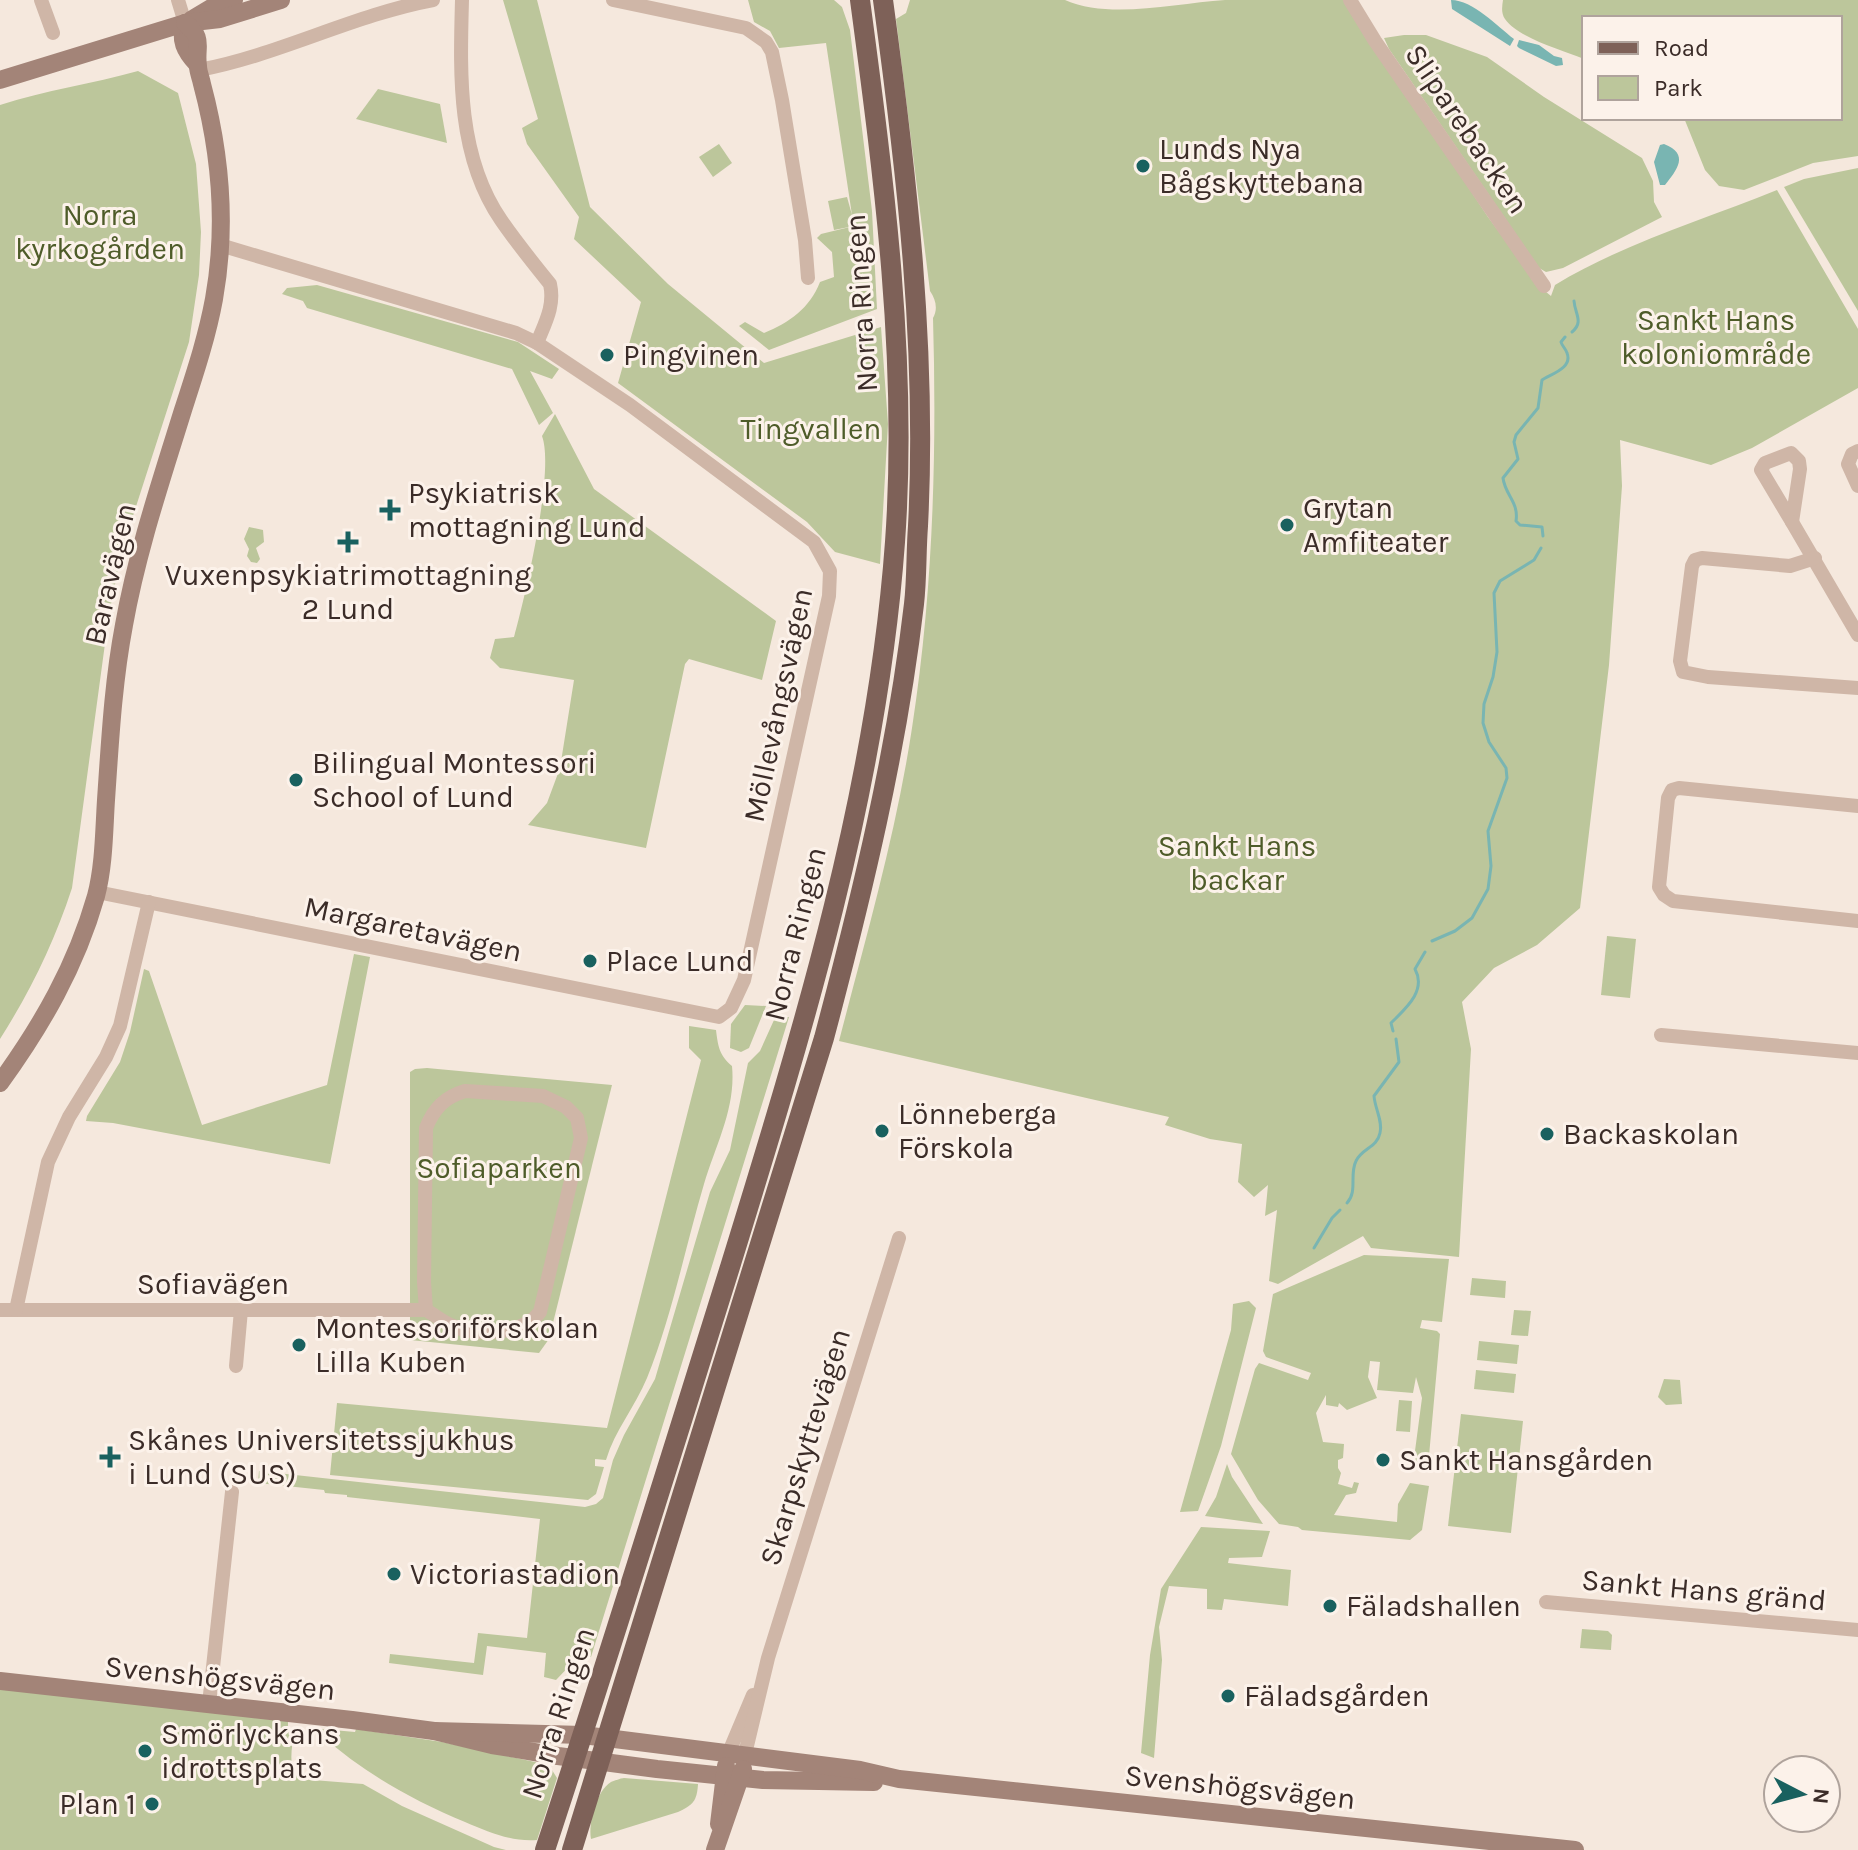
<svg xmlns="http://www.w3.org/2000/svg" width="1858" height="1850" viewBox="0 0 1858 1850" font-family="Karla,sans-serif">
  <rect width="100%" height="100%" fill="#f5e8dd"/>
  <!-- green -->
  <g fill="#bcc69b">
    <path d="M 503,0 L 537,0 L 590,207 L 668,284 L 764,363 L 881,327 L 888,424 L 880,564 L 835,552 L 807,522 L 618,383 L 641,302 L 574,239 L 579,217 L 527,144 L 522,128 L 538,119 Z"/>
    <path d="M 748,0 L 834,0 L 842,7 L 850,30 L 872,211 L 877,309 L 769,350 L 739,326 L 745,322 L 764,333 C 789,323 810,308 820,282 L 834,277 L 832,252 L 817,238 L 821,234 L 854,226 L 834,230 L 828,201 L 847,197 L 852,215 L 826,43 L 779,48 L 770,31 L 754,22 Z"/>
    <path d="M 910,0 L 1065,0 C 1110,20 1176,3 1225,0 C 1264,0 1304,0 1344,0 L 1488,217 L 1540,287 L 1551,296 L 1555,285 C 1622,244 1703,220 1777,190 L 1858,329 L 1858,388 L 1752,448 L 1711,465 L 1620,440 L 1622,486 L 1609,665 L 1580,908 L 1537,945 L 1494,968 L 1462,1002 L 1471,1049 L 1459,1257 L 1371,1248 L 1363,1236 L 1278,1284 L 1269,1281 L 1277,1210 L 1265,1216 L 1268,1185 L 1254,1197 L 1238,1182 L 1242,1144 L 1210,1139 L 1165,1125 L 1169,1117 L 839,1041 C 866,937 896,834 912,728 C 933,592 937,455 933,318 C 938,309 936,300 930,291 L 896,19 L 906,13 Z"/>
    <path d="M 1503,0 L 1858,0 L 1858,156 L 1813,163 L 1744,190 L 1719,186 L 1705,170 L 1684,118 L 1840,118 L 1840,18 L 1584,18 L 1584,59 C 1562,50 1518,38 1505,19 C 1501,13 1502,7 1503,0 Z"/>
    <path d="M 1404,35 L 1426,35 L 1487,57 L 1544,97 L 1642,158 L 1653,181 L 1654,202 L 1662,217 L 1563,268 L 1546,272 L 1539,268 L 1389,49 L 1384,38 Z"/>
    <path d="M 138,71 L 178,93 L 196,164 L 201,232 L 199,275 L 189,342 L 122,550 L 109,614 L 72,888 C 54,943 31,990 0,1039 L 0,105 C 46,90 92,84 138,71 Z"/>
    <path d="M 378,89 L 440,104 L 447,143 L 356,119 Z"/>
    <path d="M 719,144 L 732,163 L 713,177 L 699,157 Z"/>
    <path d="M 1858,168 L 1858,311 L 1784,187 L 1804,179 Z"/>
    <path d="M 317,285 L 518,342 L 559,369 L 552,379 L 530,371 L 553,413 L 539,425 L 512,369 L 307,308 L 303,301 L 282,294 L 287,288 Z"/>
    <path d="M 555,414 L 594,489 L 776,621 L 762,680 L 689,659 L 685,664 L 646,848 L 528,825 L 547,803 L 560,768 L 574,680 L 500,668 L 490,658 L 495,639 L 514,637 C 525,597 555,471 542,436 Z"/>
    <path d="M 249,527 L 263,530 L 264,542 L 256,548 L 260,559 L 257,563 L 251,562 L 247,556 L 249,549 L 244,539 Z"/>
    <path d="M 1607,936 L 1636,939 L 1630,998 L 1601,995 Z"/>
    <path d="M 354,954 L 370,957 L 330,1164 L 113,1123 L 86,1121 L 87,1116 L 120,1062 L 130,1032 L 144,969 L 149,971 L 202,1125 L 327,1085 Z"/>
    <path d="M 745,1005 L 766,1006 L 749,1048 L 741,1052 L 730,1048 L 731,1024 Z"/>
    <path d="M 781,1017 L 789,1017 L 591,1657 L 577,1658 L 556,1680 L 544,1677 L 546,1653 L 487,1646 L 483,1675 L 389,1663 L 390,1654 L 474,1663 L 478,1633 L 527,1638 L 540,1519 L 347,1497 L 347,1495 L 325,1493 L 324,1490 L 258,1483 L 259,1471 L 585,1507 L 596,1504 L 603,1498 L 613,1460 L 624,1435 L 655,1379 L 710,1192 L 730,1150 L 748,1063 L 760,1051 L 774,1020 Z"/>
    <path d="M 689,1026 L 716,1030 C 718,1046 719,1055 732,1066 C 736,1108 716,1144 704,1184 C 685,1248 672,1316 647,1378 C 635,1407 615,1430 606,1460 L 595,1459 L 595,1466 L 604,1467 L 596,1494 L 588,1500 L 330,1475 L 337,1403 L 607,1428 L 701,1060 L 689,1048 Z"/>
    <path d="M 427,1068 L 612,1085 L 549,1339 L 539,1353 L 410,1340 L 410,1072 L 415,1069 Z"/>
    <path d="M 1364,1255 L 1449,1259 L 1442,1322 L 1422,1320 L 1420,1328 L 1437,1331 L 1440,1334 L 1428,1467 L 1413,1466 L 1422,1398 L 1416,1377 L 1413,1393 L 1377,1390 L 1380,1362 L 1370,1361 L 1368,1377 L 1377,1398 L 1347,1410 L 1339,1403 L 1338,1407 L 1326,1405 L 1326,1395 L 1316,1413 L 1323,1442 L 1344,1444 L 1343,1458 L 1338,1460 L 1338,1468 L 1341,1473 L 1338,1484 L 1352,1488 L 1354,1482 L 1359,1483 L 1356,1493 L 1346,1495 L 1334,1515 L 1397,1522 L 1398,1504 L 1410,1483 L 1429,1486 L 1422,1530 L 1410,1540 L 1302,1530 L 1298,1527 L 1279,1524 L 1258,1500 L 1231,1454 L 1255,1369 L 1259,1363 L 1308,1380 L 1311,1373 L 1266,1357 L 1263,1351 L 1273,1294 Z"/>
    <path d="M 1472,1278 L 1506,1281 L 1505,1298 L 1470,1295 Z"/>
    <path d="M 1249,1301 L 1256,1308 L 1221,1446 L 1198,1511 L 1180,1512 L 1231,1330 L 1233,1304 Z"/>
    <path d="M 1514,1310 L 1531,1311 L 1528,1336 L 1511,1335 Z"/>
    <path d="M 1479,1341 L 1519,1345 L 1517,1364 L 1477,1360 Z"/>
    <path d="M 1476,1370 L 1516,1374 L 1514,1393 L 1474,1389 Z"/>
    <path d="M 1664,1379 L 1680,1380 L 1682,1404 L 1666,1405 L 1658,1397 Z"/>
    <path d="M 1399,1400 L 1412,1401 L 1410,1432 L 1396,1431 Z"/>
    <path d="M 1461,1414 L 1523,1421 L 1511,1533 L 1448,1526 Z"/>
    <path d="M 1227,1464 L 1232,1477 L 1263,1524 L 1205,1516 L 1216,1497 Z"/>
    <path d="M 1201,1527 L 1270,1531 L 1262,1557 L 1229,1558 L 1228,1563 L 1291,1570 L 1288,1606 L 1224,1599 L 1222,1610 L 1207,1609 L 1207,1589 L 1169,1586 L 1159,1627 L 1162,1660 L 1154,1758 L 1141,1753 L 1150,1655 L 1161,1589 Z"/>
    <path d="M 1582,1629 L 1608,1631 L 1612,1635 L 1611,1650 L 1580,1648 Z"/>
    <path d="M 0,1681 L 288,1713 L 288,1726 L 294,1733 C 292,1749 287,1767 300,1779 L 363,1784 L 402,1806 L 494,1847 L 506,1850 L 0,1850 Z"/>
    <path d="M 322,1729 L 355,1732 L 356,1729 L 442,1742 L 535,1762 L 552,1770 L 557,1778 L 537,1840 C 511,1842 489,1832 465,1822 C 412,1800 364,1773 321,1735 Z"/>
    <path d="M 624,1778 L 698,1784 C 697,1801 693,1805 678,1812 L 591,1839 C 588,1824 596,1791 611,1782 C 613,1781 622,1778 624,1778 Z"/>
  </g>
  <!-- water -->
  <g fill="#79b5b2">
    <path d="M 1451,0 C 1473,0 1497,26 1514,39 L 1510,46 L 1452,9 Z"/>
    <path d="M 1519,40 L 1539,45 L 1554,56 L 1562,58 L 1563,65 L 1556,66 L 1519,48 L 1517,46 Z"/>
    <path d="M 1664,144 C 1690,154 1677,170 1665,185 L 1660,185 L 1654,162 L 1660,145 Z"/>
  </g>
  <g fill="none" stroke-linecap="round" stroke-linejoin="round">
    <!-- stream -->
    <g stroke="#79b5b2" stroke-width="3">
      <path d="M 1572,332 C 1584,322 1575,314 1574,301"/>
      <path d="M 1543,536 L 1542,527 L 1520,525 L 1516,521 C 1519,502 1505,495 1503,478 L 1518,459 L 1514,442 L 1516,435 L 1538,408 L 1542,380 C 1551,374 1573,368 1567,353 C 1566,349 1562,346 1561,342 L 1565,337"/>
      <path d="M 1432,941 L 1455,931 L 1472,918 L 1488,889 L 1491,866 L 1488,831 L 1507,778 L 1506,768 L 1489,742 L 1483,723 L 1484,704 L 1493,677 L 1497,652 L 1494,593 L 1500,581 L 1534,560 L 1541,548"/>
      <path d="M 1393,1031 L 1391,1023 C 1405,1009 1427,991 1415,969 L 1425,952"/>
      <path d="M 1347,1203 C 1358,1191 1349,1175 1356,1161 C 1362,1148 1377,1148 1380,1133 C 1383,1121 1375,1109 1374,1096 L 1399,1062 L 1396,1039"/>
      <path d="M 1314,1248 L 1332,1218 L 1340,1210"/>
    </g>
    <!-- street -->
    <g stroke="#cfb6a7" stroke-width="14">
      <path d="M 41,0 L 53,33"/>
      <path d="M 178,0 L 185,23"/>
      <path d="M 462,0 C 460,74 457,156 501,220 C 516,242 533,263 550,284 C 555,306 545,323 537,343"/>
      <path d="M 613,0 L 746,28 L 766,42 L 772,52 L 782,100 L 805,240 L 808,278"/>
      <path d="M 1350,0 L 1375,41 L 1544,286"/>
      <path d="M 199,70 C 279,55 353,15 433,0"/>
      <path d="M 1858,451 L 1852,454 L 1848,464 L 1858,486"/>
      <path d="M 1791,453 L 1799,461 L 1800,469 L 1792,522 L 1761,470 L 1765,463 Z"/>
      <path d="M 1792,522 L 1858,635"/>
      <path d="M 1815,558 L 1790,566 L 1702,558 L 1695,560 L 1692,566 L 1680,661 L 1683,672 L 1708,677 L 1858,688"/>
      <path d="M 1858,806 L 1679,788 L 1672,790 L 1668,798 L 1659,887 L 1664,895 L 1673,901 L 1858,921"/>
      <path d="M 97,892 L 719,1017 L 731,1008 L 744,980 L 829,596 L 830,571 L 814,542 L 630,405 L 537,343 L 516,333 L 220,245"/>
      <path d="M 1661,1035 L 1858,1053"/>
      <path d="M 465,1091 L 543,1096 L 566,1107 L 577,1118 L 581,1138 L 540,1312 C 523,1334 478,1337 453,1326 C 444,1323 435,1315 426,1310 L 424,1282 L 426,1128 C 434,1108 445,1097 465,1091 Z"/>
      <path d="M 0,1310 L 426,1310"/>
      <path d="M 16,1310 L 48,1162 L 69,1117 L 106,1057 L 120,1026 L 149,902"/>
      <path d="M 236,1366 L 241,1310"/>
      <path d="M 1546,1602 L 1858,1630"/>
      <path d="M 209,1704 L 232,1492"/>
      <path d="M 729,1752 L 753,1695"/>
      <path d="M 745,1754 L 768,1658 L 899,1238"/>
    </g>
    <!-- secondary -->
    <g stroke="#a38478" stroke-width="18">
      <path d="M 191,20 L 216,5 L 234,0"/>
      <path d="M 185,23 C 179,40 185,51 197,64"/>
      <path d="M 0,80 L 185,23 L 220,19 L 281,0"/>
      <path d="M 0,1083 C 42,1025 76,966 96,896 C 104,866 104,831 106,800 C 110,742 113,683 124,625 C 137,552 161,481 183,410 C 195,373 207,337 214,299 C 227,226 221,155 202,84 C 201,78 198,72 198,66 C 195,46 205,39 185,23"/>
      <path d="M 0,1681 L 352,1720 L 434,1731 L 492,1745 L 558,1756 L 657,1769 L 763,1780 L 874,1782"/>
      <path d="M 434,1731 L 583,1735 L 860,1770 L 899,1779 L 1575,1850"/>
      <path d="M 719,1824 L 726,1766"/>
      <path d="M 715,1850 L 743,1769"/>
    </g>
    <!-- primary -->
    <g stroke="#7e6158" stroke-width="20">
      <path d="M 545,1850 C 609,1656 669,1462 730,1267 C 803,1030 877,791 895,542 C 908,361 884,180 860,0"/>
      <path d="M 572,1850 L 824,1038 C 862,895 897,751 914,604 C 917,578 916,552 918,526 C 927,349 907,175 883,0"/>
    </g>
  </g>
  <!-- markers -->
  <g fill="#19615f" stroke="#fcf2ea" stroke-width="3">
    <circle cx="1143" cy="166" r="8"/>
    <circle cx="607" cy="355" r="8"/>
    <path d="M386 498h8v8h8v8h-8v8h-8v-8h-8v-8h8z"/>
    <circle cx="1287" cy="525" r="8"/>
    <path d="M344 530h8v8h8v8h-8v8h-8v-8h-8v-8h8z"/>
    <circle cx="296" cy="780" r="8"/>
    <circle cx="590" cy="961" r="8"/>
    <circle cx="882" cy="1131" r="8"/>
    <circle cx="1547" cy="1134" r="8"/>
    <circle cx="299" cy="1345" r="8"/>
    <path d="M106 1445h8v8h8v8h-8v8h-8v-8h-8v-8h8z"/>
    <circle cx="1383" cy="1460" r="8"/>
    <circle cx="394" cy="1574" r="8"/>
    <circle cx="1330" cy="1606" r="8"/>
    <circle cx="1228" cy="1696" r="8"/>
    <circle cx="145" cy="1751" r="8"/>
    <circle cx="152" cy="1804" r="8"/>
  </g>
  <g text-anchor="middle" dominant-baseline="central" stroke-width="6" stroke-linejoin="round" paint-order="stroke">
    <!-- street labels -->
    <g font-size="30" fill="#3b2c28" stroke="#fcf2ea">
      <text transform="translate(1467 129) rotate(56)">Sliparebacken</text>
      <text transform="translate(861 303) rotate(-94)">Norra Ringen</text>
      <text transform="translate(110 574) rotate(-77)">Baravägen</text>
      <text transform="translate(778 705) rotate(-78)">Möllevångsvägen</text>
      <text transform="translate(413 929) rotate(12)">Margaretavägen</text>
      <text transform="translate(795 934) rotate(-76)">Norra Ringen</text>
      <text x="213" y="1284">Sofiavägen</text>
      <text transform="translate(805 1447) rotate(-73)">Skarpskyttevägen</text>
      <text transform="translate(1704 1590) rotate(5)">Sankt Hans gränd</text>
      <text transform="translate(220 1678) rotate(6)">Svenshögsvägen</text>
      <text transform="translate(558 1713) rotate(-72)">Norra Ringen</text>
      <text transform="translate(1240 1787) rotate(6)">Svenshögsvägen</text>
    </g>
    <!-- poi labels -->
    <g font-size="30" fill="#3b2c28" stroke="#fcf2ea" text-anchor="start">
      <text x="1159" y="149">Lunds Nya<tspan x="1159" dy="34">Bågskyttebana</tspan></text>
      <text x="623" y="355">Pingvinen</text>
      <text x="408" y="493">Psykiatrisk<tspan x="408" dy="34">mottagning Lund</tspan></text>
      <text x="1303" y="508">Grytan<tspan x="1303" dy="34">Amfiteater</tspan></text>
      <text x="348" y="575" text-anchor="middle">Vuxenpsykiatrimottagning<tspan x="348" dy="34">2 Lund</tspan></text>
      <text x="312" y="763">Bilingual Montessori<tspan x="312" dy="34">School of Lund</tspan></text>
      <text x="606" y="961">Place Lund</text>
      <text x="898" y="1114">Lönneberga<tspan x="898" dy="34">Förskola</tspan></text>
      <text x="1563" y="1134">Backaskolan</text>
      <text x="315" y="1328">Montessoriförskolan<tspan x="315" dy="34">Lilla Kuben</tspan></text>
      <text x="128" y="1440">Skånes Universitetssjukhus<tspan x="128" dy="34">i Lund (SUS)</tspan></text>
      <text x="1399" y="1460">Sankt Hansgården</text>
      <text x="410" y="1574">Victoriastadion</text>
      <text x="1346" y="1606">Fäladshallen</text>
      <text x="1244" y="1696">Fäladsgården</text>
      <text x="161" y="1734">Smörlyckans<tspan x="161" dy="34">idrottsplats</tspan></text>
      <text x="136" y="1804" text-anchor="end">Plan 1</text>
    </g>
    <!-- park labels -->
    <g font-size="30" fill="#4e5c29" stroke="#fcf2ea">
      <text x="100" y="215">Norra<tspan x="100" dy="34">kyrkogården</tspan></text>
      <text x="1716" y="320">Sankt Hans<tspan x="1716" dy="34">koloniområde</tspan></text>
      <text x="811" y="429">Tingvallen</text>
      <text x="1237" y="846">Sankt Hans<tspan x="1237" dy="34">backar</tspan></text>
      <text x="499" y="1168">Sofiaparken</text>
    </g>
  </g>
  <!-- legend -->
  <rect x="1582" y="16" width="260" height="104" fill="#fcf2ea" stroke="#afa39c" stroke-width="2"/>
  <rect x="1598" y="42" width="40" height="12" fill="#7e6158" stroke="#afa39c" stroke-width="2"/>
  <text x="1654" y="56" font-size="24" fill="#3b2c28">Road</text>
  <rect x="1598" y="76" width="40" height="24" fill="#bcc69b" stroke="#afa39c" stroke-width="2"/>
  <text x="1654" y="96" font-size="24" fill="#3b2c28">Park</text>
  <!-- north arrow -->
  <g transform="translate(1802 1794) rotate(96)"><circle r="38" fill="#fcf2ea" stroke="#afa39c" stroke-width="2"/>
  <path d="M0-6L14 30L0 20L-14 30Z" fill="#19615f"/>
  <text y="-12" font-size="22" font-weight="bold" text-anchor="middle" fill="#3b2c28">N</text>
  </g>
</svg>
